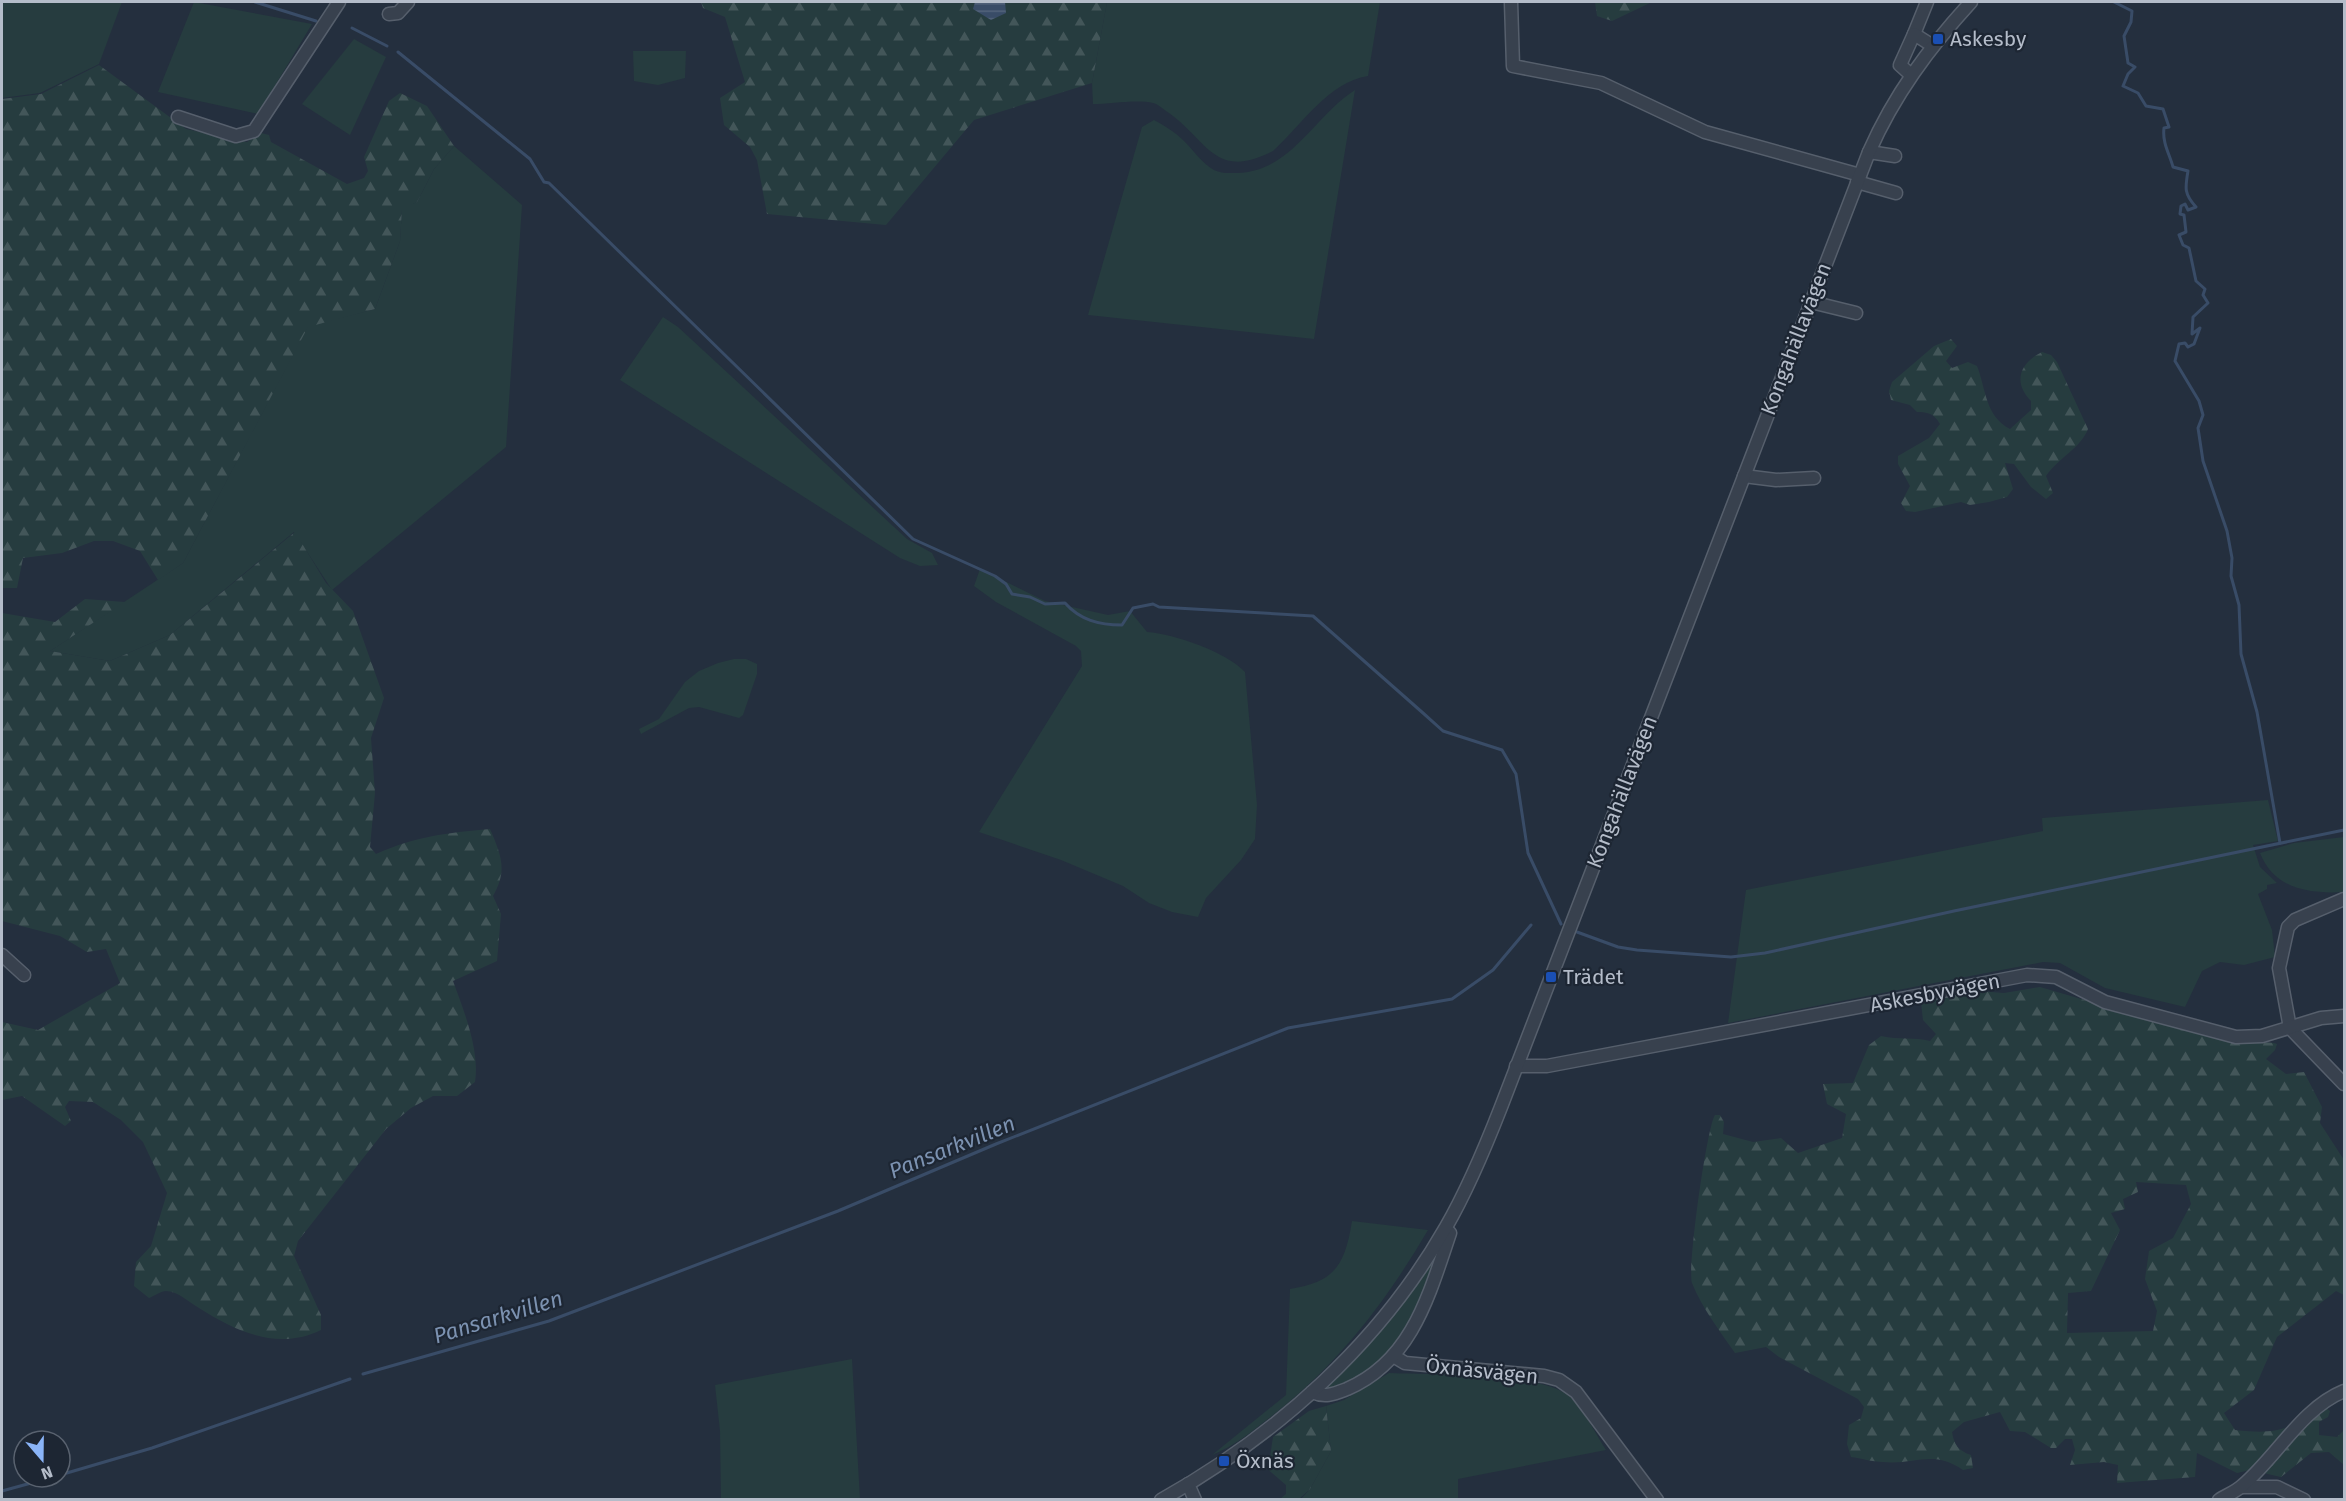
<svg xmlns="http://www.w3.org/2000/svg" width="2346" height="1501" viewBox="0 0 2346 1501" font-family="'Fira Sans',sans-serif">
  <defs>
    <pattern id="forest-firs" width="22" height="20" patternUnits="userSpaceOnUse" patternTransform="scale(1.5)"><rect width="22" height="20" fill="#263c3f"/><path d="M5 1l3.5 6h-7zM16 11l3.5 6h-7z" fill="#435659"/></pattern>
    <pattern id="water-rules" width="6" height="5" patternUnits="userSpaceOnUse" patternTransform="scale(1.5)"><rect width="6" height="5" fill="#394c67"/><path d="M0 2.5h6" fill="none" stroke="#53647b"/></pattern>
  </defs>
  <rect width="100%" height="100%" fill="#242f3e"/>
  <!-- grass -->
  <g fill="#263c3f">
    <path d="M 2,2 L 122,2 L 99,64 L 40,93 L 2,98 Z"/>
    <path d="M 194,2 L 312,24 L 258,114 L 158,92 Z"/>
    <path d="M 1107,2 L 1380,2 L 1368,76 C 1328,82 1301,126 1273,151 C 1215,181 1208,141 1169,113 C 1164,110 1158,104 1153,103 C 1138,99 1110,104 1093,104 L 1092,83 Z"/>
    <path d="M 354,39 L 386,57 L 350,135 L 302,104 Z"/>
    <path d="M 633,51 L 686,51 L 685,78 L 658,85 L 634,81 Z"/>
    <path d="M 1355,90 L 1314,339 L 1088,315 L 1142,127 L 1154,120 C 1165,126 1175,132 1184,141 C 1194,151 1202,163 1214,170 C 1222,174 1229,173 1237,173 C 1291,172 1314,116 1355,90 Z"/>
    <path d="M 454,146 L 522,205 L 506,447 L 332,590 L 294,532 L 170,635 L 110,661 L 50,651 L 183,563 L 308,326 L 375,309 L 400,241 L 402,208 L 417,202 L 434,169 Z"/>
    <path d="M 663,317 L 678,327 L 907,539 L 932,553 L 938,565 L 920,566 L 900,558 L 620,380 Z"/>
    <path d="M 980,569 L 1045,601 L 1108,615 L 1130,611 L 1147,632 C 1175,634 1226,652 1245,672 L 1257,805 L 1255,839 L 1241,860 L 1206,898 L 1198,917 L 1172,912 L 1149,903 L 1123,886 L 1061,860 L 979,832 L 1082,666 L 1081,651 L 1076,646 L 996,602 L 974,586 Z"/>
    <path d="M 734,659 L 746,659 L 757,664 L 757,674 L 743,715 L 739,718 L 699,707 L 689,708 L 641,734 L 639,729 L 659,719 L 685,682 L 699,671 L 718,663 Z"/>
    <path d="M 2268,800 L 2278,841 L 2253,845 L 2260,867 L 2277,883 L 2267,885 L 2267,889 L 2258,894 L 2272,930 L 2275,957 L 2244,965 L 2220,962 L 2202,971 L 2185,1007 L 2105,988 L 2060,963 L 2043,962 L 1728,1023 L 1746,890 L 2043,831 L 2042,818 Z"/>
    <path d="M 2344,837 L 2344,892 C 2309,894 2274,889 2260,853 L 2294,843 Z"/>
    <path d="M 1352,1221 L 1428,1230 C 1385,1303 1340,1362 1273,1415 C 1254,1430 1235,1446 1212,1455 L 1286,1395 L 1290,1289 C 1335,1282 1345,1265 1352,1221 Z"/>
    <path d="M 1442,1248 C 1427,1291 1408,1348 1368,1374 C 1357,1382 1342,1386 1330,1392 L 1324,1389 L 1384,1327 L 1437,1251 Z"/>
    <path d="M 852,1359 L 860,1499 L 721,1499 L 720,1431 L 715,1385 Z"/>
    <path d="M 1389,1373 C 1428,1375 1537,1372 1566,1394 C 1581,1404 1596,1434 1606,1450 L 1458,1479 L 1458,1499 L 1300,1500 L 1310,1489 L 1331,1451 L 1326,1406 L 1344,1400 Z"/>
  </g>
  <!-- forest -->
  <g fill="url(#forest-firs)" fill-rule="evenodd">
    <path d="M 701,2 L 1107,2 L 1092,83 L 974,120 L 886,225 L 767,214 L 757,160 L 750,147 L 724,125 L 720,98 L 745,82 L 725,17 L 703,8 Z"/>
    <path d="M 1595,2 L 1652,2 L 1612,21 L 1597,16 Z"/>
    <path d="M 99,65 L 186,129 L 247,142 L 261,133 L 269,135 L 271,142 L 347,184 L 364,178 L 368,171 L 364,157 L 389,101 L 400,93 L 427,106 L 454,146 L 434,169 L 417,202 L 402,209 L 400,241 L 375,309 L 308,327 L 183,563 L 158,580 L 140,551 L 113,541 L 94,541 L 62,553 L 23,558 L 17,588 L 2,588 L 2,99 L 41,94 Z"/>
    <path d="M 1951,339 L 1957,346 L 1946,361 L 1952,368 L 1968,362 L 1977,366 C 1986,389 1985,416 2010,429 L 2031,410 L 2031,401 C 2013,383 2019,363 2042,352 L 2051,355 L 2057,362 L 2088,429 C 2080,449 2058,458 2046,476 L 2053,493 L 2046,499 L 2031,487 L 2014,464 L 2005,463 L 2013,489 L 2007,497 L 1989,502 L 1970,505 L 1961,502 L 1915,512 L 1906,511 L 1901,503 L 1910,486 L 1898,464 L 1898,456 L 1929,438 L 1940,424 C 1934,414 1929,412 1917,412 L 1910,405 L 1891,400 L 1889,391 L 1892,382 L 1934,346 Z"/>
    <path d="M 295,532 L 326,583 L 353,611 L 384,698 L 371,738 L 375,793 L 370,847 L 376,854 C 417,836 446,833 490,829 C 501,855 508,870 493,896 L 501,914 L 497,961 L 453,981 C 464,1011 480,1051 475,1082 L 457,1096 L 433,1096 L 411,1108 L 386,1129 L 298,1241 L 294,1256 L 321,1315 L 321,1330 C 278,1351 237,1332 199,1308 C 190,1303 178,1291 166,1291 C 161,1291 154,1296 149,1298 L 134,1286 L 136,1262 L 151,1246 L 167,1193 L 143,1142 L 121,1120 L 93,1102 L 69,1101 L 65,1107 L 71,1121 L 65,1126 L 22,1096 L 2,1100 L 2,1022 L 38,1030 L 120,983 L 106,949 L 87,952 L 60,936 L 2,921 L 2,613 L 55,622 L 85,599 L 125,602 L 50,651 L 110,661 L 170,635 Z"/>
    <path d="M 2040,987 L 2228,1042 C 2238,1043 2271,1041 2277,1044 L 2275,1050 L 2266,1059 L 2286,1074 L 2304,1072 L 2322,1107 L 2320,1123 L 2344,1160 L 2344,1295 L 2336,1291 L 2277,1337 L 2254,1390 L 2224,1413 L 2235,1430 C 2280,1435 2287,1429 2325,1407 L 2330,1411 L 2328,1417 L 2319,1422 L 2319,1435 L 2337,1437 L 2344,1430 L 2344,1465 L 2329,1452 L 2311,1453 L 2281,1477 L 2250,1470 L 2237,1473 L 2197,1453 L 2195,1477 L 2117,1483 L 2118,1465 L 2104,1462 L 2070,1465 L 2075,1450 L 2072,1439 L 2065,1439 L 2056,1448 L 2051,1448 L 2025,1432 L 2010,1431 L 2000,1412 L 1964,1422 L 1952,1432 C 1954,1445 1959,1451 1971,1455 L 1973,1468 L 1963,1470 C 1933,1449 1916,1465 1883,1462 C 1872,1462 1861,1458 1851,1457 L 1847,1444 L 1849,1425 L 1861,1418 L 1864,1407 L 1858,1399 L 1779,1357 L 1766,1347 L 1735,1353 C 1719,1330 1702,1308 1692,1283 C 1687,1269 1707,1126 1715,1115 L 1720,1115 L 1724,1122 L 1723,1134 L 1753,1142 L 1781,1138 L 1798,1153 L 1842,1138 L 1846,1114 L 1827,1104 L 1823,1084 L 1853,1083 L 1869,1045 L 1881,1036 C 1899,1040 1914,1037 1930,1041 L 1936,1034 L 1923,1020 L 1921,1002 L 1978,991 L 2004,993 ZM 2136,1182 L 2186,1185 L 2191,1204 L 2173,1238 L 2149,1251 L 2145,1279 L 2157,1311 L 2153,1331 L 2067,1333 L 2068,1293 L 2091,1291 L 2120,1230 L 2111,1213 L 2125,1209 L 2123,1199 L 2138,1192 Z"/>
    <path d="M 1326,1406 L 1331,1451 L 1310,1489 L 1299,1499 L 1280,1499 L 1286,1494 L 1286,1485 L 1264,1466 L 1262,1459 L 1270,1457 L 1273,1437 L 1309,1411 Z"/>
  </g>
  <!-- water -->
  <path fill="url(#water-rules)" d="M 975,2 L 1005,2 L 1006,13 L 991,20 L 973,9 Z"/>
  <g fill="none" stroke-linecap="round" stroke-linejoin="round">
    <!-- stream -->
    <g stroke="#394c67" stroke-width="3">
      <path d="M 255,2 L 316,21"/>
      <path d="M 2114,2 L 2132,11 L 2131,22 L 2124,36 L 2128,63 L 2135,67 L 2128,74 L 2123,86 L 2138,93 L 2146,106 L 2163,109 L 2169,127 L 2164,128 C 2162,143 2170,155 2173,167 L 2188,171 C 2185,188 2184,194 2196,207 L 2188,210 L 2185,204 L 2181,206 L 2180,214 L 2184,215 L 2186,232 L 2179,235 L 2183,245 L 2189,248 L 2196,281 L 2205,289 L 2203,295 L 2208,303 L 2193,317 L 2192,334 L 2200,328 L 2194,344 L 2188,347 L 2185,343 L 2179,344 L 2175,361 L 2199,401 L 2203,415 L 2198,428 L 2203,461 L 2227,531 L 2232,558 L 2231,576 L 2239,605 L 2241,654 L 2257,712 L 2280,843"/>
      <path d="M 352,28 L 387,46"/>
      <path d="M 398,52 L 530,159 L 544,182 L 549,183 L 913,539 L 995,576 L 1006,584 L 1012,594 L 1030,597 L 1045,604 L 1065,603 C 1080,620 1099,625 1122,625 L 1133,608 L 1153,604 L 1159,607 L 1313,616 L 1423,713 L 1443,731 L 1502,750 L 1516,774 L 1528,853 L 1561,924"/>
      <path d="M 1577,932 L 1618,947 L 1637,950 L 1731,957 L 1765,953 L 1954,911 L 2344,830"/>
      <path d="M 363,1374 L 549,1321 L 838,1211 L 996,1144 L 1288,1028 L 1452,999 L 1493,970 L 1531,925"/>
      <path d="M 60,1475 L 152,1448 L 350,1379"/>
      <path d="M 2,1491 L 53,1477"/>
    </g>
    <!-- minor casing -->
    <g stroke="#565f6c" stroke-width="15">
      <g id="minor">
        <path d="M 1511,2 L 1513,66 L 1601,83 L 1705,132 L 1860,175"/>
        <path d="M 389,14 L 398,13 L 408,2"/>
        <path d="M 1914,34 L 1927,2"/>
        <path d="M 1911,75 L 1900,65 L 1914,34 L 1933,46"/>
        <path d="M 178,117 L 236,136 L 254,131 L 339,2"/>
        <path d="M 1869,152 L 1895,156"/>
        <path d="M 1857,182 L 1896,193"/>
        <path d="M 1811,302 L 1856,313"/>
        <path d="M 1744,476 L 1776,480 L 1814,478"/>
        <path d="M 2344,899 L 2295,920 L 2288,927 L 2279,968 L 2290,1028 L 2344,1084"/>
        <path d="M 2,955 L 24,975"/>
        <path d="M 1516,1066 L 1547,1066 L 2027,975 L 2056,977 L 2105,1002 L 2236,1037 L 2262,1036 L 2321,1018 L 2344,1016"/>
        <path d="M 1395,1357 L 1405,1363 L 1544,1376 L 1559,1380 L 1576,1392 L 1657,1500"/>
        <path d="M 1312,1392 C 1325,1398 1334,1394 1347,1389 C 1412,1361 1429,1295 1450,1233 L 1446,1229"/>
        <path d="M 1188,1484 L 1195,1500"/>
        <path d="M 2243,1487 L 2277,1487 L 2304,1500"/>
        <path d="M 1161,1500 C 1277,1435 1380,1343 1446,1227 C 1468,1189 1485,1148 1501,1107 L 1869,152 C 1894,95 1929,48 1971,2"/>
        <path d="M 2219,1500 C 2227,1495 2237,1491 2243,1485 C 2277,1456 2302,1408 2344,1391"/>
      </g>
    </g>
    <!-- minor -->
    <use href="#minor" stroke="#38414e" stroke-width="12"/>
  </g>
  <!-- markers -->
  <g fill="#1a4fb4" stroke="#1d2633" stroke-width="2">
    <rect x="1932" y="33" width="12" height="12" rx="3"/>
    <rect x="1545" y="971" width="12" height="12" rx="3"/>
    <rect x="1218" y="1455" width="12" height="12" rx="3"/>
  </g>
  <g text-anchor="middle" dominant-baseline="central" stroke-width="4.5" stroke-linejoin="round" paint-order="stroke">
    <!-- poi labels -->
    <g font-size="21" fill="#b4bcc9" stroke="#1d2633" text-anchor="start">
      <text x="1950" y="39">Askesby</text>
      <text x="1563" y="977">Trädet</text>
      <text x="1236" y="1461">Öxnäs</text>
    </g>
    <!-- street labels -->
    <g font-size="21" fill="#b4bcc9" stroke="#1d2633">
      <text transform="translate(1796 339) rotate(-69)">Kongahällavägen</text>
      <text transform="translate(1622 792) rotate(-69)">Kongahällavägen</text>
      <text transform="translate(1935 993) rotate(-11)">Askesbyvägen</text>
      <text transform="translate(1482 1371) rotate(6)">Öxnäsvägen</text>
    </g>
    <!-- water labels -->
    <g font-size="22" font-style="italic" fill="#7c92b1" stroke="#1d2633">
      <text transform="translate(952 1147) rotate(-22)">Pansarkvillen</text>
      <text transform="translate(498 1317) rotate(-17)">Pansarkvillen</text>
    </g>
  </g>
  <!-- border -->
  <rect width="2346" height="1501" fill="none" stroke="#b4bcc9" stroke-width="6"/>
  <!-- north arrow -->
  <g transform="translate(42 1459) rotate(160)"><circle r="28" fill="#1d2633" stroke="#59626f" stroke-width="1.5"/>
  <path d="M0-4.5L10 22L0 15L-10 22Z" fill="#8ab4f8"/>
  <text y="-9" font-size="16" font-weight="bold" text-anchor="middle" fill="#b4bcc9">N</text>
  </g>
</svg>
